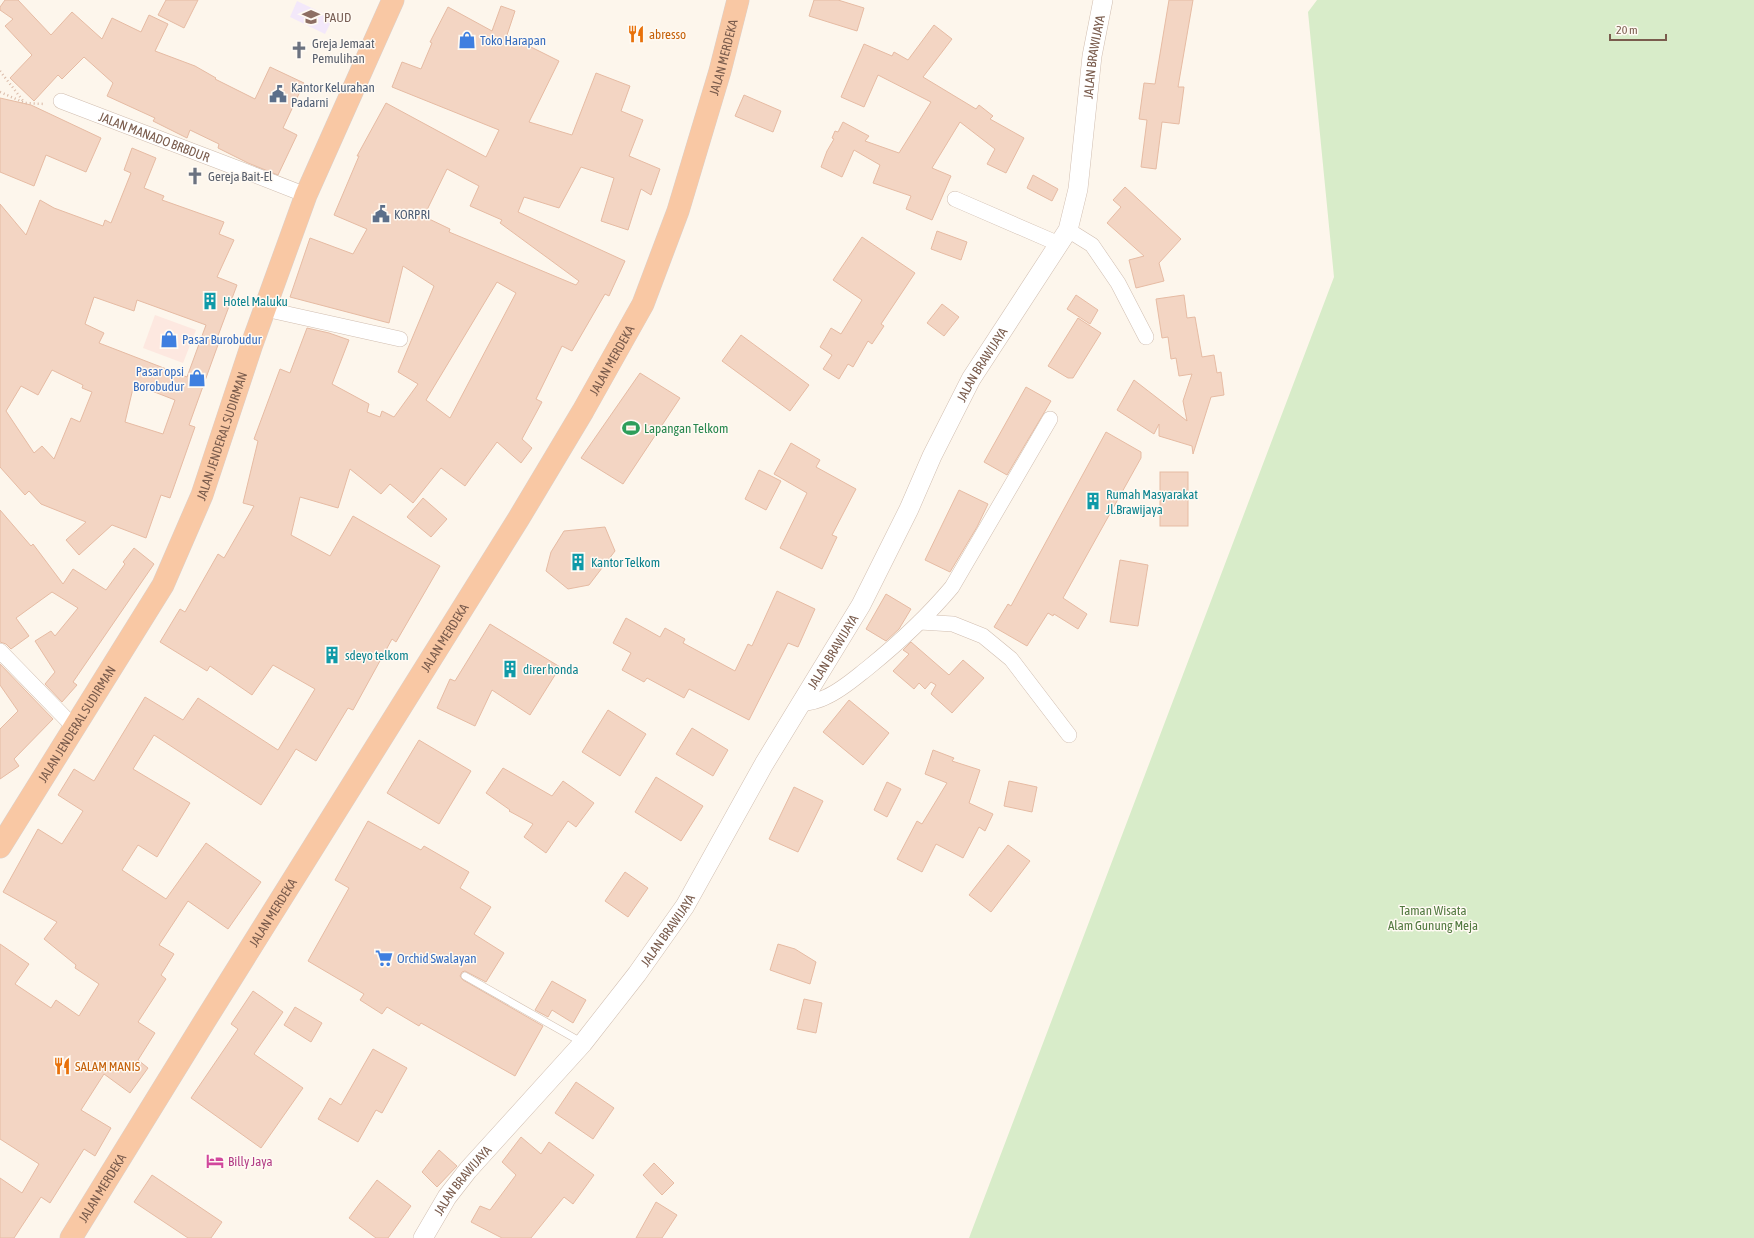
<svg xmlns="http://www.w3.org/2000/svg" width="1754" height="1238" viewBox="0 0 1754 1238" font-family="'Asap Condensed',sans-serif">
  <rect width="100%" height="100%" fill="#fdf6ec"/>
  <!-- commercial -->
  <path fill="#fde8e0" d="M 155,315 L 196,330 L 183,363 L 143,348 Z"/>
  <!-- education -->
  <path fill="#f3e8fa" d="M 297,1 L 333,18 L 325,34 L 290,17 Z"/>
  <!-- green -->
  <path fill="#d8ecc9" d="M 1317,0 L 1754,0 L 1754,1238 L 969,1238 L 1334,277 L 1308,12 Z"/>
  <!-- building -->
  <g fill="#f3d5c3" stroke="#e6bba3" fill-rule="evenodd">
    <path d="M 5,0 L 18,0 L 51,35 L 72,12 L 102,39 L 112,18 L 141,32 L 149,15 L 168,24 L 155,51 L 195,66 L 216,78 L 215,79 L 255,99 L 270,67 L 304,83 L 283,128 L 297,135 L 278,175 L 248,163 L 218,148 L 219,144 L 190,130 L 187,138 L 153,121 L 155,118 L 107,96 L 113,83 L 84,57 L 62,79 L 58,75 L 34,101 L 10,78 L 32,55 L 5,26 L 13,19 L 0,10 L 0,7 Z"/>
    <path d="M 166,0 L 198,0 L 184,28 L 158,15 Z"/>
    <path d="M 814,0 L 838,0 L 864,8 L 857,31 L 809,16 Z"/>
    <path d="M 1169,0 L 1193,0 L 1178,87 L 1184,87 L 1179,124 L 1162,122 L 1156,169 L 1141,167 L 1147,120 L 1139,119 L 1144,83 L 1155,84 Z"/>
    <path d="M 501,6 L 515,11 L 507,35 L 559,61 L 529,122 L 572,135 L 596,73 L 630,86 L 621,111 L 643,120 L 629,156 L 660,169 L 651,195 L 641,189 L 628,230 L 601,221 L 614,178 L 581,167 L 559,208 L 524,197 L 518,212 L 625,261 L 609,296 L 605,294 L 572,351 L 562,346 L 536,399 L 542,402 L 522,439 L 532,448 L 521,463 L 497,442 L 465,486 L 441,468 L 413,503 L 390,484 L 381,494 L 350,469 L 338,508 L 300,497 L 291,535 L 330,556 L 353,516 L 440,566 L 396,642 L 392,639 L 353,710 L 348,708 L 316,761 L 296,749 L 261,805 L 154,735 L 133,769 L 190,803 L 157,857 L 138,845 L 122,870 L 166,899 L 206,843 L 261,882 L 228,929 L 188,901 L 159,945 L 174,954 L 161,975 L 166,979 L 138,1022 L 155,1033 L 138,1060 L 148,1068 L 130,1093 L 104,1074 L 81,1110 L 111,1128 L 95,1156 L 84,1149 L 50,1203 L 41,1197 L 14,1238 L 0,1238 L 0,1178 L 22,1193 L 39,1164 L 0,1139 L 0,944 L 29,964 L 15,984 L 51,1008 L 56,1000 L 79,1016 L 99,984 L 75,968 L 76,965 L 44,939 L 57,922 L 3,892 L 38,829 L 62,844 L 83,811 L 58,795 L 74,769 L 94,781 L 145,697 L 183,720 L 198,698 L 278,750 L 315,689 L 273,665 L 252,695 L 210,666 L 207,671 L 160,642 L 180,609 L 185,612 L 218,554 L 224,558 L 254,506 L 243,503 L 258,441 L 254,439 L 280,369 L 290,373 L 307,328 L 329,333 L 349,340 L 332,384 L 369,404 L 367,412 L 380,417 L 382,411 L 394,417 L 418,384 L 398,372 L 434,286 L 403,266 L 389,323 L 290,297 L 310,238 L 353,254 L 367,229 L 334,215 L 359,156 L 357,156 L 386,103 L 486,157 L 499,130 L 392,87 L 402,62 L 421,69 L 432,43 L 430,42 L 448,7 L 492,31 ZM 447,169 L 479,186 L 470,206 L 502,220 L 500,223 L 579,281 L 576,285 L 449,232 L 450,229 L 427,218 L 428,213 L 426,212 ZM 497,282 L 516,293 L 450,418 L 426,400 Z"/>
    <path d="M 934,25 L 952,39 L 923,77 L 976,109 L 979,105 L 993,116 L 990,119 L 1024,138 L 1006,173 L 987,164 L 995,149 L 960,122 L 932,168 L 951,176 L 932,220 L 906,209 L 911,196 L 873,183 L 880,165 L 854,150 L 842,177 L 821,167 L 827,151 L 834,139 L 832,138 L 835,131 L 838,132 L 843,122 L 869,136 L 865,141 L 899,153 L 931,102 L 878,75 L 864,107 L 841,97 L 864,44 L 892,56 L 894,52 L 908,60 Z"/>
    <path d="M 744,95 L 781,111 L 773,132 L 735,116 Z"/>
    <path d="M 0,98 L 31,105 L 101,138 L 86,172 L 46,155 L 34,186 L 0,172 Z"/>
    <path d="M 132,148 L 156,158 L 144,188 L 164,196 L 162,200 L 224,222 L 219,234 L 234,240 L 217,277 L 237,285 L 216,341 L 219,342 L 189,425 L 195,427 L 170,498 L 161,495 L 146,538 L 112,525 L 79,555 L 66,540 L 86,522 L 41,504 L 29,491 L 25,495 L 0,467 L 0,204 L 26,235 L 40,200 L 54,208 L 103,226 L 105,220 L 111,223 L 131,173 L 124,170 ZM 94,297 L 134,311 L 137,300 L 206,325 L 187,377 L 99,343 L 104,333 L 85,324 ZM 52,370 L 83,385 L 82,388 L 92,392 L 80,422 L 71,418 L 54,459 L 42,446 L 34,453 L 6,411 L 21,386 L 38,395 ZM 134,384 L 175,400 L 163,434 L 125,422 Z"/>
    <path d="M 1033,175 L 1058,189 L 1052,201 L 1027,188 Z"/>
    <path d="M 1125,187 L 1181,239 L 1159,263 L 1164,281 L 1136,288 L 1129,260 L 1144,256 L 1107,223 L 1121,207 L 1113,200 Z"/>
    <path d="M 937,231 L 967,242 L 961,260 L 931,249 Z"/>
    <path d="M 862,237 L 915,273 L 881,324 L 884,326 L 872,344 L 868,341 L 853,367 L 848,364 L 839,379 L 823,369 L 832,355 L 820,347 L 831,328 L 841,334 L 862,300 L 833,280 Z"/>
    <path d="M 1076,295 L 1098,310 L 1090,324 L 1067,309 Z"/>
    <path d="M 1184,295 L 1187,318 L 1195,317 L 1202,357 L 1214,355 L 1217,373 L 1221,372 L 1224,395 L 1211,397 L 1193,454 L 1192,446 L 1159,436 L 1159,424 L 1154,434 L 1117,410 L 1134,380 L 1187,421 L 1183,401 L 1192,374 L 1179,376 L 1176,358 L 1171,359 L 1168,337 L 1162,338 L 1156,299 Z"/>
    <path d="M 942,304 L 959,317 L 944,336 L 927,323 Z"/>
    <path d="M 1078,318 L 1101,333 L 1073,378 L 1068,378 L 1048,366 Z"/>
    <path d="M 741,335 L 809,385 L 790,411 L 722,361 Z"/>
    <path d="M 640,373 L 680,398 L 623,484 L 581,458 Z"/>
    <path d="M 1026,387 L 1051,401 L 1007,475 L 984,462 Z"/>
    <path d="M 1106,432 L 1141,452 L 1141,458 L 1063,598 L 1087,614 L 1078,629 L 1054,614 L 1053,616 L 1048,613 L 1027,646 L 994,627 L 1008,604 L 1011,606 Z"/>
    <path d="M 791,443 L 820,460 L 816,467 L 856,489 L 832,535 L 837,537 L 822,569 L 780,548 L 807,493 L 774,474 Z"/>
    <path d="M 759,470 L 781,481 L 766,510 L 745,499 Z"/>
    <rect x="1160" y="472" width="28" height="54"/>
    <path d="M 959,490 L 988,504 L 977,527 L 950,572 L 925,560 Z"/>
    <path d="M 423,498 L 447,519 L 431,537 L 407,517 Z"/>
    <path d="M 0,510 L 31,546 L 33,544 L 63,584 L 73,569 L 106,590 L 125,564 L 123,562 L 134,548 L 154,564 L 73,682 L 77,685 L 62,702 L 45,684 L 55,672 L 35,641 L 51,631 L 55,636 L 78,608 L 52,592 L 16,618 L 29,636 L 11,649 L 6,644 L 0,642 Z"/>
    <path d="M 605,527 L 615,551 L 589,585 L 568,589 L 546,571 L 551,552 L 564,531 Z"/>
    <path d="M 1120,560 L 1148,565 L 1138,626 L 1110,622 Z"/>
    <path d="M 777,591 L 815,609 L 798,647 L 788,643 L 749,720 L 689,689 L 684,698 L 647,678 L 644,682 L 622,670 L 631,653 L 613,643 L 626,618 L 660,637 L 665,628 L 685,639 L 683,643 L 735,671 L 748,644 L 752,646 Z"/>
    <path d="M 886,594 L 911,609 L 899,629 L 886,641 L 866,629 Z"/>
    <path d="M 490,624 L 560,667 L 530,715 L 492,690 L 475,726 L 437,708 L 450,679 L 455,681 Z"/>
    <path d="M 911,642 L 949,675 L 963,660 L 984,678 L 952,713 L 931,694 L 936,685 L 931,682 L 925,689 L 919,683 L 914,689 L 893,671 L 909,654 L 903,650 Z"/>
    <path d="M 0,664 L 53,719 L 14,759 L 19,766 L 0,779 L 0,729 L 18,711 L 0,685 Z"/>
    <path d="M 849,700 L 889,733 L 863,765 L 823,732 Z"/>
    <path d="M 608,710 L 646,734 L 620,776 L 582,752 Z"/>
    <path d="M 692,728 L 728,750 L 713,776 L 676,754 Z"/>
    <path d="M 419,740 L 471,771 L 439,824 L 387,793 Z"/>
    <path d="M 933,750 L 954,758 L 952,761 L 980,770 L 969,803 L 993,814 L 985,831 L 979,827 L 963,858 L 936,844 L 922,872 L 897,859 L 917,821 L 922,824 L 947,783 L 925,774 Z"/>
    <path d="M 503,768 L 552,796 L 563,781 L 594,803 L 576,827 L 568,821 L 546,853 L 524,837 L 533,824 L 509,811 L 510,810 L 486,793 Z"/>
    <path d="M 656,777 L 703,806 L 681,841 L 635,812 Z"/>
    <path d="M 1009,781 L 1037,787 L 1032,812 L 1004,806 Z"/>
    <path d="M 887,782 L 901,789 L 887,817 L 874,810 Z"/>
    <path d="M 794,787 L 823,801 L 798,852 L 769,839 Z"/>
    <path d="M 368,821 L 421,850 L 424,846 L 469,872 L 460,888 L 491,907 L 474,934 L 504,953 L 486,982 L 465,971 L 462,972 L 460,976 L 463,980 L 543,1026 L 515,1076 L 421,1023 L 419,1026 L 387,1007 L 382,1014 L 360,1000 L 364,994 L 308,961 L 349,888 L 335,880 Z"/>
    <path d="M 1008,845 L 1030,861 L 991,912 L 969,895 Z"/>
    <path d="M 625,872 L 648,888 L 628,917 L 605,901 Z"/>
    <path d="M 778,944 L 795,949 L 816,962 L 810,984 L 770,970 Z"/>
    <path d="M 552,981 L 586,1000 L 573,1023 L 552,1010 L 548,1017 L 535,1010 Z"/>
    <path d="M 253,991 L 283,1012 L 254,1054 L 303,1088 L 261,1148 L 191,1098 L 238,1029 L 231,1024 Z"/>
    <path d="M 804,999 L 822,1003 L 816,1033 L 797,1029 Z"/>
    <path d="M 295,1007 L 322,1023 L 311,1042 L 284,1025 Z"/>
    <path d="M 373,1049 L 407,1068 L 382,1113 L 376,1110 L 358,1142 L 318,1119 L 330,1098 L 341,1105 Z"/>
    <path d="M 576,1082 L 614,1108 L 593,1139 L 555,1113 Z"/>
    <path d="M 521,1137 L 541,1154 L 549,1142 L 594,1175 L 573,1204 L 564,1197 L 531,1238 L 502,1238 L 471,1222 L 480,1206 L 490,1210 L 516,1175 L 502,1162 Z"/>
    <path d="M 439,1150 L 457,1166 L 437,1187 L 422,1172 Z"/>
    <path d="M 654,1163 L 674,1183 L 662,1195 L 643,1175 Z"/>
    <path d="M 152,1175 L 222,1222 L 211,1238 L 188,1238 L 134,1202 Z"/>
    <path d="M 377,1180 L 411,1206 L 388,1238 L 376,1238 L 349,1218 Z"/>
    <path d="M 656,1202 L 677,1215 L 662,1238 L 636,1238 Z"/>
  </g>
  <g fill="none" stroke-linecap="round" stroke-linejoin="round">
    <!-- service casing -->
    <g stroke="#d1beb0" stroke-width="8">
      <path id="service" d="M 465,976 L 583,1043"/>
    </g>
    <!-- minor casing -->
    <g stroke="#d1beb0" stroke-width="16">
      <g id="minor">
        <path id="s1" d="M 61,101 L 242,170 L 306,195"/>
        <path d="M 955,199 L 1059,244"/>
        <path d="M 1068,230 L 1092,245 L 1118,283 L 1146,337"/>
        <path d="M 265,309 L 400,339"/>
        <path d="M 920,622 L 953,624 L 983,636 L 1011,659 L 1069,735"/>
        <path d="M 0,651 L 75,728"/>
        <path d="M 800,704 C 809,703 818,701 826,697 C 842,690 855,678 869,667 C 901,641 926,618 952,587 L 1050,419"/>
      </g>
    </g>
    <!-- tertiary casing -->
    <g stroke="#d1beb0" stroke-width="20">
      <g id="tertiary">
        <path id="s2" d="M 423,1238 L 447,1197 L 468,1170 L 583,1043 L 637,974 L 685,906 L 764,764 L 861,605 L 909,509 L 932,456 L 971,379 L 1068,230 L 1078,189 L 1092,56 L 1103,0"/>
      </g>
    </g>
    <!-- trunk casing -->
    <g stroke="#dad1cd" stroke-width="23">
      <g id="trunk">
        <path id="s3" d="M 0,847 L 163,585 L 202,495 L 252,344 L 306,195 L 393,0"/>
        <path id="s4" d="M 71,1238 L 206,1019 L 519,518 L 583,411 L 643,304 L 678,211 L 720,71 L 738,0"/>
      </g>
    </g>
    <!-- path -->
    <g stroke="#d9b8a5" stroke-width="2.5" stroke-dasharray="1 3" stroke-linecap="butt">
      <path d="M 0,71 L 24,102"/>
      <path d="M 0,92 L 25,103 L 45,104"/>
    </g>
    <!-- service -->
    <use href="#service" stroke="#fff" stroke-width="7"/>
    <!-- minor -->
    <use href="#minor" stroke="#fff" stroke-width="15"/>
    <!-- tertiary -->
    <use href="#tertiary" stroke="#fff" stroke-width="19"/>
    <!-- trunk -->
    <use href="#trunk" stroke="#f9c8a4" stroke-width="22"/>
  </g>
  <!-- icons -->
  <defs>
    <g id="school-bare" transform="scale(1.38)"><path d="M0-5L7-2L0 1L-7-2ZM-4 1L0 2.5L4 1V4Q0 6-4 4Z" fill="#8d6e63" stroke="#fffaf3" stroke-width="2.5" paint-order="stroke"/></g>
    <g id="restaurant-bare" transform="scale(1.38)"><path d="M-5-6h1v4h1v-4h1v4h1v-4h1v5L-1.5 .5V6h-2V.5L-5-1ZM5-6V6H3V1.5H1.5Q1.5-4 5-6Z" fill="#e8710a" stroke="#fffaf3" stroke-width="2.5" paint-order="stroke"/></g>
    <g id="shop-bare" transform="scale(1.38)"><path d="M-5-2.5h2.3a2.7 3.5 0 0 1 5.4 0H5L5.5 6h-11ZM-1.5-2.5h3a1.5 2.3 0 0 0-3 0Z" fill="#3f7fe0" stroke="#fffaf3" stroke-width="2.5" paint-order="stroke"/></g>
    <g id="church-bare" transform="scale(1.38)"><path d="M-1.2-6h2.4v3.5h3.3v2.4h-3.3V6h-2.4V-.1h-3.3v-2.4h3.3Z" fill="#6b7280" stroke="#fffaf3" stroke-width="2.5" paint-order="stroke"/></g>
    <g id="civic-bare" transform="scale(1.38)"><path d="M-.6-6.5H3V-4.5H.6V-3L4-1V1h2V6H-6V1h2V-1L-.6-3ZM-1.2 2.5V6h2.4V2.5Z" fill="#5c6f8a" stroke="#fffaf3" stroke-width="2.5" paint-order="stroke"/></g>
    <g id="building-bare" transform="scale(1.38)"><path d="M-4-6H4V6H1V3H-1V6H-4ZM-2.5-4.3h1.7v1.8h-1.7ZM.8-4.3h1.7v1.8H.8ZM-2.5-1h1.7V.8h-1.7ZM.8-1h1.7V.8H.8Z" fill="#0f9aa8" stroke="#fffaf3" stroke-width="2.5" paint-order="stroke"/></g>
    <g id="stadium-bare" transform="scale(1.38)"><path d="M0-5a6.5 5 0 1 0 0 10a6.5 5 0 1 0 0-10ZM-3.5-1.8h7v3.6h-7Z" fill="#2e9e5b" stroke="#fffaf3" stroke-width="2.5" paint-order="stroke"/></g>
    <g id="supermarket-bare" transform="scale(1.38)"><path d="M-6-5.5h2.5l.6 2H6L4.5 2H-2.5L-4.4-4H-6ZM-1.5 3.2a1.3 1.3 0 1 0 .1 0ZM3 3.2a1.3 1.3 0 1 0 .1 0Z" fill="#3f7fe0" stroke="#fffaf3" stroke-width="2.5" paint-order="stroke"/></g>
    <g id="hotel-bare" transform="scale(1.38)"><path d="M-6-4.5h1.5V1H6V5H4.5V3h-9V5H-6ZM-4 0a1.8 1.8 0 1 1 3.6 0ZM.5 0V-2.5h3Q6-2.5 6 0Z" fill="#d1479c" stroke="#fffaf3" stroke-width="2.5" paint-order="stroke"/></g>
  </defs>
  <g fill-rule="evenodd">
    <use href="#school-bare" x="311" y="17"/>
    <use href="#restaurant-bare" x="636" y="34"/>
    <use href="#shop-bare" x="467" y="40"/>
    <use href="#church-bare" x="299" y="50"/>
    <use href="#civic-bare" x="278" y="94"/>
    <use href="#church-bare" x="195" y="176"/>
    <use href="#civic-bare" x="381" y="214"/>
    <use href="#building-bare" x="210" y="301"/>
    <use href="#shop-bare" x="169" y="339"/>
    <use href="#shop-bare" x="197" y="378"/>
    <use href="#stadium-bare" x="631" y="428"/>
    <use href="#building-bare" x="1093" y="501"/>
    <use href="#building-bare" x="578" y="562"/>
    <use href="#building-bare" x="332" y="655"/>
    <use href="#building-bare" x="510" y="669"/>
    <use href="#supermarket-bare" x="384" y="958"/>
    <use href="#restaurant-bare" x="62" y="1066"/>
    <use href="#hotel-bare" x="215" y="1161"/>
  </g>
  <g text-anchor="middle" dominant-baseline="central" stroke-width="3" stroke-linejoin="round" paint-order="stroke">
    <!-- education labels -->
    <g font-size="13" fill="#785e54" stroke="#fffaf3" text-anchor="start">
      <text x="324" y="17">PAUD</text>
    </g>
    <!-- food labels -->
    <g font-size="13" fill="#c56008" stroke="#fffaf3" text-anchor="start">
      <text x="649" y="34">abresso</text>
      <text x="75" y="1066">SALAM MANIS</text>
    </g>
    <!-- shop labels -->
    <g font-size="13" fill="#366cbe" stroke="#fffaf3" text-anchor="start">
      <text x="480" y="40">Toko Harapan</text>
      <text x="182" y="339">Pasar Burobudur</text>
      <text x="184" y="371" text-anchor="end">Pasar opsi<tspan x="184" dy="15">Borobudur</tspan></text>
      <text x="397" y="958">Orchid Swalayan</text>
    </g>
    <!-- worship labels -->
    <g font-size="13" fill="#5b616d" stroke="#fffaf3" text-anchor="start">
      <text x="312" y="43">Greja Jemaat<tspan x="312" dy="15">Pemulihan</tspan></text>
      <text x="208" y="176">Gereja Bait-El</text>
    </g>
    <!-- street labels -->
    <g font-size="13" fill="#7a5c4d" stroke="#fffaf3">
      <text stroke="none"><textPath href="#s4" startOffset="1355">JALAN MERDEKA</textPath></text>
      <text stroke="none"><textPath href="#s2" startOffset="1377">JALAN BRAWIJAYA</textPath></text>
      <text stroke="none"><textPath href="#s1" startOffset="100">JALAN MANADO BRBDUR</textPath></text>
      <text stroke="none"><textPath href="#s4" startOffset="1031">JALAN MERDEKA</textPath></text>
      <text stroke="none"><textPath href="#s2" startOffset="1042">JALAN BRAWIJAYA</textPath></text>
      <text stroke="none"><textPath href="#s3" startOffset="469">JALAN JENDERAL SUDIRMAN</textPath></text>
      <text stroke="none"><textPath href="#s4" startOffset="707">JALAN MERDEKA</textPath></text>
      <text stroke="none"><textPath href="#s2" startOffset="718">JALAN BRAWIJAYA</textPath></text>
      <text stroke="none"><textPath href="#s3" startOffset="145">JALAN JENDERAL SUDIRMAN</textPath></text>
      <text stroke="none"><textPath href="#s4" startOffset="383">JALAN MERDEKA</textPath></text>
      <text stroke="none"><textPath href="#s2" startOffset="394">JALAN BRAWIJAYA</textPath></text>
      <text stroke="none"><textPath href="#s2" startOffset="70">JALAN BRAWIJAYA</textPath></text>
      <text stroke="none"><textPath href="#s4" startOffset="59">JALAN MERDEKA</textPath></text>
    </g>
    <!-- service labels -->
    <g font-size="13" fill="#4e5e75" stroke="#fffaf3" text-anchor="start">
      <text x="291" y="87">Kantor Kelurahan<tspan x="291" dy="15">Padarni</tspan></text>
      <text x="394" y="214">KORPRI</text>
    </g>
    <!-- culture labels -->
    <g font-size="13" fill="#0d838f" stroke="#fffaf3" text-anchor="start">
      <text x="223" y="301">Hotel Maluku</text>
      <text x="1106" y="494">Rumah Masyarakat<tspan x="1106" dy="15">Jl.Brawijaya</tspan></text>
      <text x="591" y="562">Kantor Telkom</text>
      <text x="345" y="655">sdeyo telkom</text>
      <text x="523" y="669">direr honda</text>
    </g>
    <!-- leisure labels -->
    <g font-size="13" fill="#27864d" stroke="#fffaf3" text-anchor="start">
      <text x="644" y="428">Lapangan Telkom</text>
    </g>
    <!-- park labels -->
    <g font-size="13" fill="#537a41" stroke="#fffaf3">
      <text x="1433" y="910">Taman Wisata<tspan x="1433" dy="15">Alam Gunung Meja</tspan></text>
    </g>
    <!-- hotel labels -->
    <g font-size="13" fill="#b23c85" stroke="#fffaf3" text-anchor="start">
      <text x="228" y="1161">Billy Jaya</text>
    </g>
  </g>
  <!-- scale -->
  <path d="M1610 34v6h56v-6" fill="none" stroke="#7a5c4d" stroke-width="2"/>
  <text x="1616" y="34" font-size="12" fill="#7a5c4d" stroke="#fffaf3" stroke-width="3" paint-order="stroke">20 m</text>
</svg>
